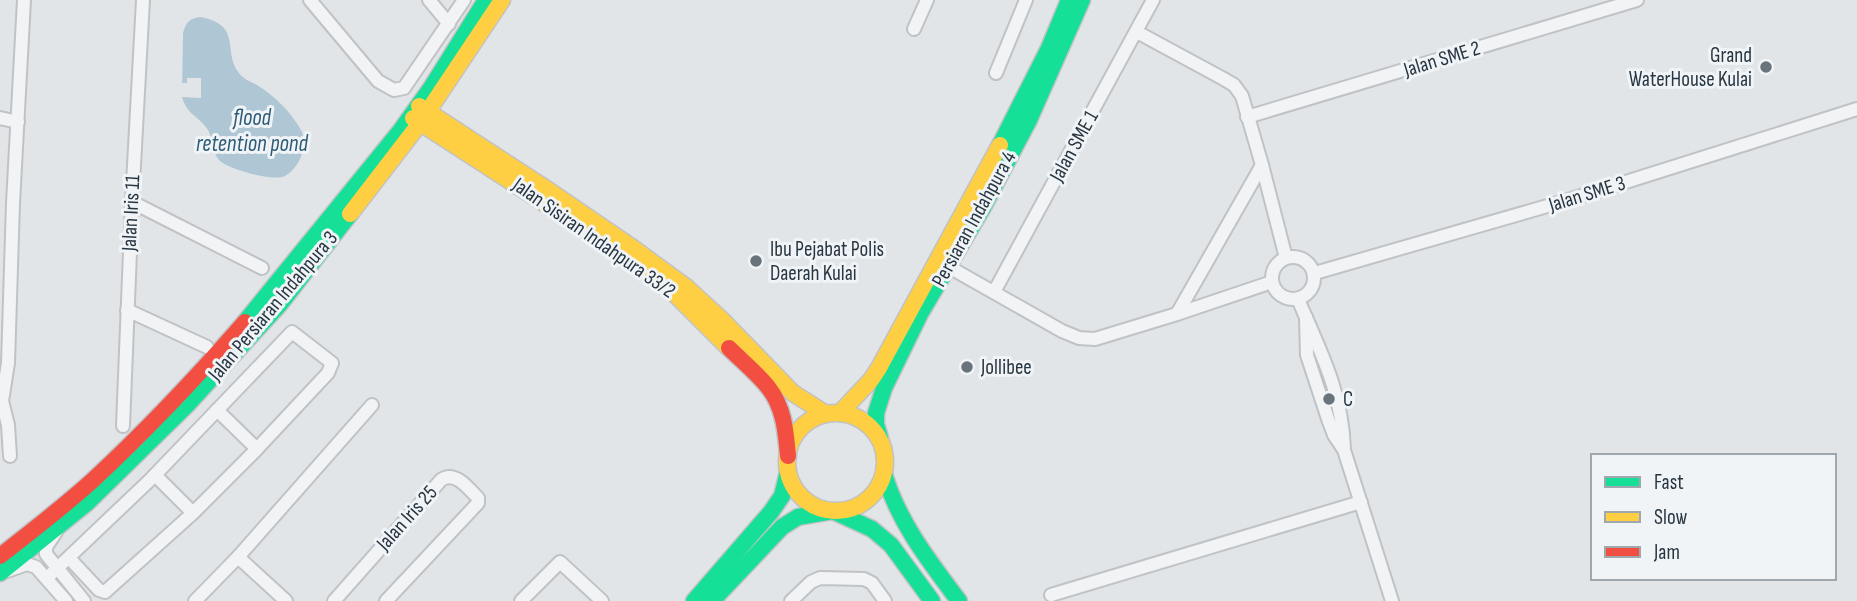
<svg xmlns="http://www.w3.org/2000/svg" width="1857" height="601" viewBox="0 0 1857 601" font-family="'Sofia Sans Condensed',sans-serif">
  <rect width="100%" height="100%" fill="#e2e5e8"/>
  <!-- water -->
  <path fill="#afc7d4" d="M 201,17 C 243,26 222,50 239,73 C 244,80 250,81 257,85 C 276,97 290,111 301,130 C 309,145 299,169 285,176 C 274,182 227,169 219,160 C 212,152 213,139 208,130 C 199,116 187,115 182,97 L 183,33 C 186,22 190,18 201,17 Z"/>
  <!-- pier -->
  <path fill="#e2e5e8" d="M 187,78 L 201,78 L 201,98 L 182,97 L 182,91 L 178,91 L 178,88 L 182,88 L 182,83 L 187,83 Z"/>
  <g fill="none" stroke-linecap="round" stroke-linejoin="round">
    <!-- street casing -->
    <g stroke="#c0c3c6" stroke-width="16">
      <g id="street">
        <path d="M 310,0 L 378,81 L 394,90 L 404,88 L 464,0"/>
        <path d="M 429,0 L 449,24"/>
        <path d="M 914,29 L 927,0"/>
        <path d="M 1137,32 L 1222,78 L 1234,85 L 1242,96 L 1262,165 L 1286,258"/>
        <path d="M 996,73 L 1026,0"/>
        <path d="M 1247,117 L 1637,0"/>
        <path d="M 0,118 L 18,122"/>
        <path d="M 132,202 L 262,268"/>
        <circle cx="1293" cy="278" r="21"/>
        <path d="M 949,267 L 1062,331 L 1079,338 L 1095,339 L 1177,314 L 1272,282"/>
        <path d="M 1315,273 L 1575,198 L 1857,109"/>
        <path d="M 994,292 L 1153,0"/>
        <path d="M 1298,299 C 1320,351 1342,391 1344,449"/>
        <path d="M 127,310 L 207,347"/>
        <path d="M 1177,314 L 1262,165"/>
        <path d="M 1306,317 L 1307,355 L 1328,419 L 1334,435 L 1344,450 L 1392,601"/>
        <path d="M 217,410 L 257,449"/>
        <path d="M 123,426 L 132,202 L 143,0"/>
        <path d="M 10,456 L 8,425 L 2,401 L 8,363 L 13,203 L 24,0"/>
        <path d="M 155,475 L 193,513"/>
        <path d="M 56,532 L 46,547 L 46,554 L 84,601"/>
        <path d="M 238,557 L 286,601"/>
        <path d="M 7,571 L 27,564 L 36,567 L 66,601"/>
        <path d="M 47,578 L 151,479 L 292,332 L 332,363 L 328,373 L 255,451 L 193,513 L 105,592 L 99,590 L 69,558"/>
        <path d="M 1051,595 L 1361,502"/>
        <path d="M 195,601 L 238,557 L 372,405"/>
        <path d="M 334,601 L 441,480 C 455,470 468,488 478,498 L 478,503 L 386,601"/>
        <path d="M 521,601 L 560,562 L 602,601"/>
        <path d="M 791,601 L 811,582 L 820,578 L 864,579 L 872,583 L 885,601"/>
      </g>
    </g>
    <!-- fast casing -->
    <g stroke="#c0c3c6" stroke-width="19">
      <g id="fast">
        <path d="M 1000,145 L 1049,48 L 1069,0"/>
        <path d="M 245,322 L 401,130 L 431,88 L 486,0"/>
        <path d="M 880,438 L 876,424 L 876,413 L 884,388 L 920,314 L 982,209 L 1029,120 L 1082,0"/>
        <path d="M 884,474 C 899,523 929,561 959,601"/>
        <path d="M 0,573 L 87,503 L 186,406 L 280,304 L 350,214"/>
        <path d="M 694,601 L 771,512 L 782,496 L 788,472"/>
        <path d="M 712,601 L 782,527 L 798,517 L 833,511 L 872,529 L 891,545 L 932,601"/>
      </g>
    </g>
    <!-- slow casing -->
    <g stroke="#c0c3c6" stroke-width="19">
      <g id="slow">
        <path d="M 419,106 L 551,192 L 630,246 L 686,287 L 723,321 L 793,393 L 826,414"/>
        <path d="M 413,118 L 624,255 L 678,297 L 729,348"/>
        <path d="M 350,214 L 420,123 L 502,0"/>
        <path d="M 840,413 L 871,380 L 879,368 L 1000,145"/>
        <circle cx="836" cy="462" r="49"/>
      </g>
    </g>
    <!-- jam casing -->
    <g stroke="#c0c3c6" stroke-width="19">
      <g id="jam">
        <path d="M 729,348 C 742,361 757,373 768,387 C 784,407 786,432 788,456"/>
        <path d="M 0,556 C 31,532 62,508 92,481 C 146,431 196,378 245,322"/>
      </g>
    </g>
    <!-- street -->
    <use href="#street" stroke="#f2f3f4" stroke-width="12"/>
    <!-- fast -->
    <use href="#fast" stroke="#16e098" stroke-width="16"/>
    <!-- slow -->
    <use href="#slow" stroke="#ffcf43" stroke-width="16"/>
    <!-- jam -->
    <use href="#jam" stroke="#f24e42" stroke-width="16"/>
  </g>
  <!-- markers -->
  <g fill="#69737c" stroke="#f0f4f7" stroke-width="2.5">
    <circle cx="1766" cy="67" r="7"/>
    <circle cx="756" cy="261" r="7"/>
    <circle cx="967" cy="367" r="7"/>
    <circle cx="1329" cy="399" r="7"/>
  </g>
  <g text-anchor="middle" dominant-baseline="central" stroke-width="6" stroke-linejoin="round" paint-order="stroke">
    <!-- poi labels -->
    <g font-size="21" fill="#283642" stroke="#f0f4f7" text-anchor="start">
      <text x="1752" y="55" text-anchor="end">Grand<tspan x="1752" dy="24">WaterHouse Kulai</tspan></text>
      <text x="770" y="249">Ibu Pejabat Polis<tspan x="770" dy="24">Daerah Kulai</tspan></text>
      <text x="981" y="367">Jollibee</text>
      <text x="1343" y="399">C</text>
    </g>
    <!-- street labels -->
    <g font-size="21" fill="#283642" stroke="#f0f4f7">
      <text transform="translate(1442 59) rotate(-17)">Jalan SME 2</text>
      <text transform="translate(1074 146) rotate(-61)">Jalan SME 1</text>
      <text transform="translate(1587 194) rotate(-17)">Jalan SME 3</text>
      <text transform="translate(131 213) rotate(-87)">Jalan Iris 11</text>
      <text transform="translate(974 219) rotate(-61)">Persiaran Indahpura 4</text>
      <text transform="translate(594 238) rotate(35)">Jalan Sisiran Indahpura 33/2</text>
      <text transform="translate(273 306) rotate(-50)">Jalan Persiaran Indahpura 3</text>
      <text transform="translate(407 518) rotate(-48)">Jalan Iris 25</text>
    </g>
    <!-- water labels -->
    <g font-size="23" font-style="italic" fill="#2f5c78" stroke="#f0f4f7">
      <text x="252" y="118">flood<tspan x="252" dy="26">retention pond</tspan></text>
    </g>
  </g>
  <!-- legend -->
  <rect x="1591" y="454" width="245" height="126" fill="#f0f4f7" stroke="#a0a8af" stroke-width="2"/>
  <rect x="1605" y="477" width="35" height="10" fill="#16e098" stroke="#a0a8af" stroke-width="2"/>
  <text x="1654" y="489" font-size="21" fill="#283642">Fast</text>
  <rect x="1605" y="512" width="35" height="10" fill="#ffcf43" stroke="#a0a8af" stroke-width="2"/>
  <text x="1654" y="524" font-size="21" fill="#283642">Slow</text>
  <rect x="1605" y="547" width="35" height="10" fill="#f24e42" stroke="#a0a8af" stroke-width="2"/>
  <text x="1654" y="559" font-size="21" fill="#283642">Jam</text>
</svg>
